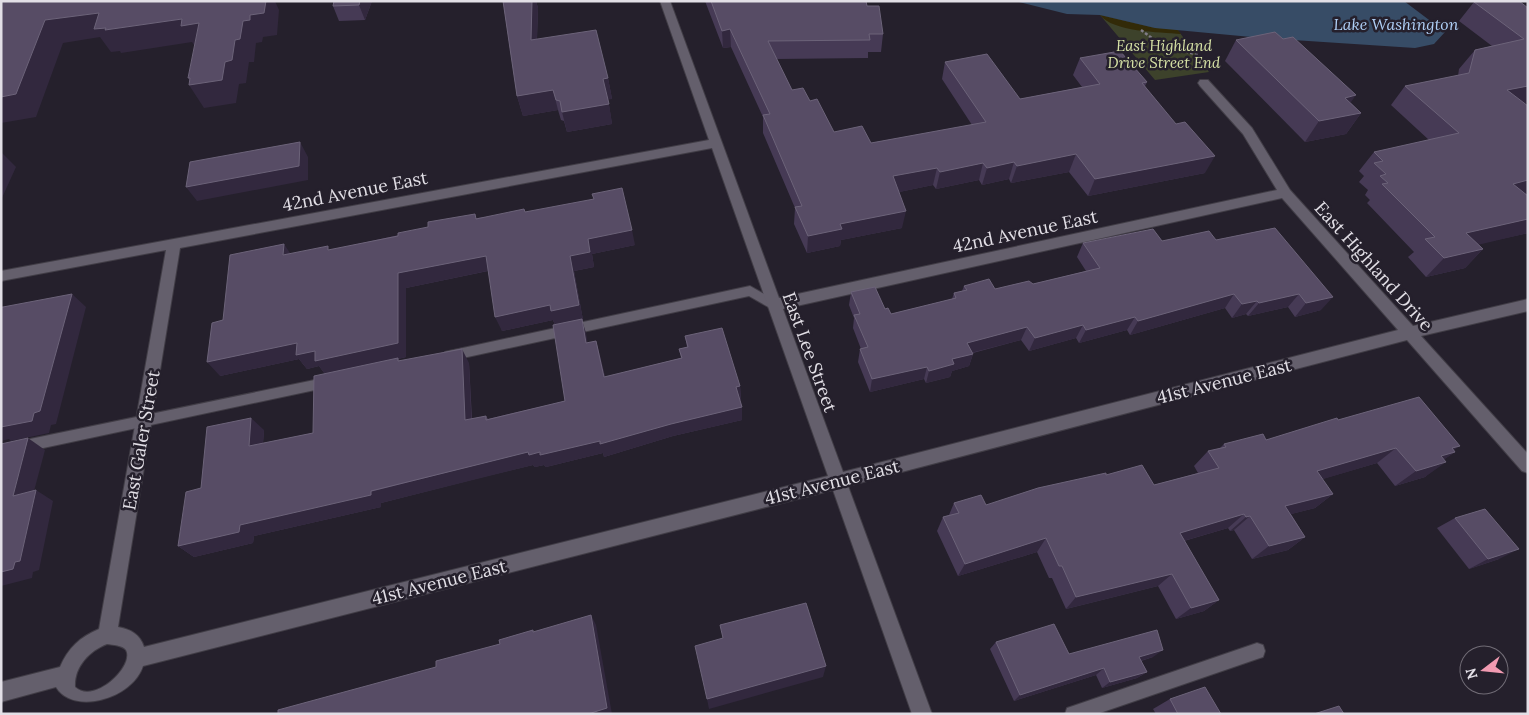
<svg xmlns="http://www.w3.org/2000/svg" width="1529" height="715" viewBox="0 0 1529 715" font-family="Lora,serif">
  <rect width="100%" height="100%" fill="#25202c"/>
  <!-- green -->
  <path fill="#3d422b" d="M 1100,15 L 1155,28 L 1177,29 L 1209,72 L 1155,80 Z"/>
  <!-- sand -->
  <path fill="#322a08" d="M 1100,15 L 1155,28 L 1177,29 L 1181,34 C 1159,32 1113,32 1100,15 Z"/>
  <!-- water -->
  <path fill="#374c66" d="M 1005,1 L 1404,1 L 1445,32 L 1434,44 L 1415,48 L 1262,38 L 1155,28 L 1100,15 L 1067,14 L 1019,2 Z"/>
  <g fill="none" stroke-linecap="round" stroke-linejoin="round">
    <!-- lane casing -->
    <g stroke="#413d46" stroke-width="2">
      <g id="lane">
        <path d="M 750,286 L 778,302 L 780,305 L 778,308 L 770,308 L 749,296 L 449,361 L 445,360 L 443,356 L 445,352 L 449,351 Z"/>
        <path d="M 329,377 L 334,378 L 335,382 L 334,386 L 329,387 L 1,457 L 1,445 Z"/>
        <path d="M 1257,643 L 1263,645 L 1265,651 L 1263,657 L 1257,659 L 1097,714 L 1065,714 L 1067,708 L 1073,706 Z"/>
      </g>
    </g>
    <!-- street casing -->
    <g stroke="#413d46" stroke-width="2">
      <path id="street" d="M 660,1 L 670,1 L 779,298 L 1277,190 L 1243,134 L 1200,86 L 1198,83 L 1200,80 L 1208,80 L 1252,128 L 1290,190 L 1413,326 L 1528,299 L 1528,311 L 1421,336 L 1528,454 L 1528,473 L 1522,471 L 1407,340 L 848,486 L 932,714 L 912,714 L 833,490 L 143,666 C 132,700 72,715 56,687 L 1,702 L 1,682 L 60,667 C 68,648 80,637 99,629 L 166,250 L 1,281 L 1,271 L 709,140 ZM 712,148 L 828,476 L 144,647 C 140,634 130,629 118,627 L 180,248 ZM 1282,198 L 1398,330 L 843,472 L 783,309 ZM 107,644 C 113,645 122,645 126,650 C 135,666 94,705 75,687 C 74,667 89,651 107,644 Z"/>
    </g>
    <!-- path -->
    <path stroke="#817d87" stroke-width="2.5" stroke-dasharray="3 2" stroke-linecap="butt" d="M 1141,30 L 1160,44 L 1198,55 L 1202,58"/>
    <!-- lane -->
    <use href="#lane" fill="#645f6c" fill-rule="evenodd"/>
    <!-- street -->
    <use href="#street" fill="#645f6c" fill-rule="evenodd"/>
  </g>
  <!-- wall -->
  <g fill="#463a55" fill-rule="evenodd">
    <path d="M 334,1 L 372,1 L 365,20 L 339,21 L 333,6 Z"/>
    <path d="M 503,1 L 536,1 L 538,8 L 537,39 L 608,78 L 612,99 L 608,99 L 612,124 L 567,132 L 564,121 L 561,120 L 558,110 L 523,116 L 517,96 Z"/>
    <path d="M 705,1 L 866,1 L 867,6 L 883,34 L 881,52 L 868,52 L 868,58 L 776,59 L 792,90 L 810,101 L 834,132 L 871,143 L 972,125 L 942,79 L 945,62 L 1020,99 L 1082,87 L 1073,75 L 1080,58 L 1147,82 L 1145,86 L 1205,173 L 1088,196 L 1069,172 L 1011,183 L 1009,179 L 982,185 L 979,180 L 936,189 L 933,185 L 899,192 L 902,228 L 841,240 L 840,246 L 807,253 L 794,224 L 795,208 L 763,133 L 763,117 L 731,47 L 723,48 Z"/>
    <path d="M 1474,2 L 1528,8 L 1528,103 L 1524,103 L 1526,195 L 1528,196 L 1528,233 L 1478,244 L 1483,249 L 1465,268 L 1426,277 L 1408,257 L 1414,252 L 1367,203 L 1370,200 L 1365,195 L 1368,190 L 1359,182 L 1364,176 L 1359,171 L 1374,152 L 1429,140 L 1391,105 L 1405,86 L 1458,76 L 1459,69 L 1475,50 L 1492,46 L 1459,21 Z"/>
    <path d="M 1236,40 L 1351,103 L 1361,113 L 1346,134 L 1305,142 L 1225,61 Z"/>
    <path d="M 525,212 L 635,245 L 592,254 L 594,267 L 574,271 L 583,320 L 582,320 L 587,343 L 596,341 L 605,377 L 681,358 L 679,349 L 687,347 L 685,336 L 740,386 L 741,400 L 740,400 L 742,420 L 673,436 L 604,457 L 603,453 L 546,467 L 544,465 L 535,467 L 533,465 L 487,476 L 381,503 L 381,507 L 254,536 L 253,543 L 194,557 L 178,546 L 201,488 L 264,430 L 263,443 L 313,433 L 325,374 L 319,366 L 307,369 L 299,359 L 220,376 L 223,320 L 330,250 L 477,218 ZM 488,271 L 502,331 L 553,320 L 555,325 L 565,401 L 488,419 L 486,416 L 472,419 L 469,363 L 400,361 L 398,359 L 406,357 L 406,288 Z"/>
    <path d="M 1275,228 L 1321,310 L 1295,317 L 1288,307 L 1248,316 L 1246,314 L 1232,318 L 1225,308 L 1130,335 L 1127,330 L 1079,343 L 1076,338 L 1029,351 L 1021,340 L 973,353 L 973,354 L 969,366 L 952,371 L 950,377 L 926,383 L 924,379 L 870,392 L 858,362 L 860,349 L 861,349 L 853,328 L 854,318 L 849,305 L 851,292 L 885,309 L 891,314 L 952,299 L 954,293 L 962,291 L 964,286 L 995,289 L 1033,284 L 1086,271 L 1077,257 L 1083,243 L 1216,240 Z"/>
    <path d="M 1338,420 L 1454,450 L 1455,452 L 1444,459 L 1425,477 L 1395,486 L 1377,463 L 1322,479 L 1333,494 L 1315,508 L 1291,514 L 1305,537 L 1288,550 L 1252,559 L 1234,530 L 1230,531 L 1228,528 L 1184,541 L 1219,600 L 1204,611 L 1176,619 L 1158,586 L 1066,609 L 1052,578 L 1049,578 L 1037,552 L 958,576 L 937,531 L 943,517 L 949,515 L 954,503 L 986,505 L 1106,475 L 1154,485 L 1198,473 L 1194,466 L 1208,451 L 1219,449 L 1224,444 L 1266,440 Z"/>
    <path d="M 1455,518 L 1499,559 L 1469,569 L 1437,528 Z"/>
    <path d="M 996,642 L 1069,654 L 1153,657 L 1141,661 L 1147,672 L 1137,678 L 1102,688 L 1096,675 L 1014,701 L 990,649 Z"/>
    <path d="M 1170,699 L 1221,714 L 1156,714 L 1153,709 Z"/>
  </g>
  <!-- shaded-wall -->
  <g fill="#32283e">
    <path d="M 266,1 L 275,1 L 279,10 L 277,35 L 263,37 L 262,42 L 256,43 L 254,62 L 249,62 L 246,83 L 239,84 L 236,103 L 204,108 L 189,85 L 192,85 L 188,78 L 225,62 L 235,40 L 243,21 Z"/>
    <path d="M 360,1 L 372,1 L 365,20 L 359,5 Z"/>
    <path d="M 532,1 L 536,1 L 538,8 L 536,61 L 531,40 Z"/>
    <path d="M 99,13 L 182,19 L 199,23 L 196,48 L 192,42 L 121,53 L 120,51 L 111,52 L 100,37 L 63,43 L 36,117 L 1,123 L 1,97 L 45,20 Z"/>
    <path d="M 730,29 L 731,47 L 723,48 L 722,31 Z"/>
    <path d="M 608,78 L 612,99 L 606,100 L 603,79 Z"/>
    <path d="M 1528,86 L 1528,103 L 1491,109 L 1507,90 Z"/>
    <path d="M 553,90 L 558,110 L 523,116 L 517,96 Z"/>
    <path d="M 1356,95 L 1341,116 L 1345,98 Z"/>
    <path d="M 609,104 L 612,124 L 567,132 L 562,112 Z"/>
    <path d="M 1361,113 L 1346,134 L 1305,142 L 1319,121 Z"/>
    <path d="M 300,142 L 308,157 L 308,180 L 197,201 L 186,187 Z"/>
    <path d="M 1,152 L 16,167 L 1,200 Z"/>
    <path d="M 1076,154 L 1069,172 L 1011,183 L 1017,166 Z"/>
    <path d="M 1215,156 L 1205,173 L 1088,196 L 1095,179 Z"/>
    <path d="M 1014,162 L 1009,179 L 982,185 L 987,168 Z"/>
    <path d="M 983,163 L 979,180 L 936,189 L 940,172 Z"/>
    <path d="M 937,168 L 933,185 L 890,194 L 893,176 Z"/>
    <path d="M 1528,180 L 1528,195 L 1495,202 L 1513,184 Z"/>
    <path d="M 906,211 L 902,228 L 841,240 L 840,246 L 807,253 L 808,236 L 840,224 Z"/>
    <path d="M 1528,219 L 1528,233 L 1448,252 L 1466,233 Z"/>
    <path d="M 632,230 L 635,245 L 592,254 L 594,267 L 574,271 L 583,320 L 582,320 L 586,333 L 590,357 L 555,325 L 553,320 L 502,331 L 495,317 L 570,256 L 588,239 Z"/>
    <path d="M 284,244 L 294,259 L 283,255 Z"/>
    <path d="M 1483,249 L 1465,268 L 1426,277 L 1444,258 Z"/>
    <path d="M 486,256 L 492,270 L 406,288 L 406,357 L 398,359 L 406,372 L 325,374 L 319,366 L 307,369 L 299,359 L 220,376 L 207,362 L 297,343 L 315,351 L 398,273 Z"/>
    <path d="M 72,294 L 86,307 L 56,424 L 51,425 L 49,433 L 11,441 L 9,439 L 1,441 L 1,427 Z"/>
    <path d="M 1234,294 L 1225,308 L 1130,335 L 1138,321 Z"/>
    <path d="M 1299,294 L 1288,307 L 1248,316 L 1259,303 Z"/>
    <path d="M 1333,297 L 1321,310 L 1295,317 L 1306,303 Z"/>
    <path d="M 1257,301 L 1246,314 L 1232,318 L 1242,304 Z"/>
    <path d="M 1135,317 L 1127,330 L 1079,343 L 1086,330 Z"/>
    <path d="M 1083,325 L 1076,338 L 1029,351 L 1035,338 Z"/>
    <path d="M 1027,327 L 1021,340 L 963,355 L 967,343 Z"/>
    <path d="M 596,341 L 600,355 L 608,390 L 604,377 Z"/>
    <path d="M 462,349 L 469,363 L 472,433 L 465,420 Z"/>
    <path d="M 973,354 L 969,366 L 952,371 L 950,377 L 926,383 L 929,371 L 952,359 Z"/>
    <path d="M 927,367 L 924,379 L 870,392 L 872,379 Z"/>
    <path d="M 740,386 L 741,400 L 736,401 L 736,387 Z"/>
    <path d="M 742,407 L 742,420 L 673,436 L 604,457 L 603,453 L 546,467 L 544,465 L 535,467 L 533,465 L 381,503 L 381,507 L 254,536 L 253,543 L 194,557 L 178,546 L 240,525 L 528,452 L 671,424 Z"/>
    <path d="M 251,418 L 264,430 L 262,458 L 249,446 Z"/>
    <path d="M 28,438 L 45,450 L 30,506 L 13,496 Z"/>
    <path d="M 1460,446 L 1449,453 L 1455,452 L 1435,466 L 1446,462 L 1425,477 L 1395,486 L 1416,471 L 1452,448 Z"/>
    <path d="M 1396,448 L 1377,463 L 1300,486 L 1317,471 Z"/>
    <path d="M 36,490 L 53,501 L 39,570 L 33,572 L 32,578 L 1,586 L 1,572 Z"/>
    <path d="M 1333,494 L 1315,508 L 1268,520 L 1285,506 Z"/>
    <path d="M 1244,514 L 1228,528 L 1166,546 L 1180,533 Z"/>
    <path d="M 1250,516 L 1234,530 L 1230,531 L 1246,517 Z"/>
    <path d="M 1305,537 L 1288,550 L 1252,559 L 1269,546 Z"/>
    <path d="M 1046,538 L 1037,552 L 958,576 L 965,564 Z"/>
    <path d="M 1519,549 L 1499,559 L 1469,569 L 1488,559 Z"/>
    <path d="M 1172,574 L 1158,586 L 1066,609 L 1076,597 Z"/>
    <path d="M 1219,600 L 1204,611 L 1176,619 L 1191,608 Z"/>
    <path d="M 591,615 L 596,625 L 612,714 L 588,714 Z"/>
    <path d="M 1163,650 L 1153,657 L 1130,664 L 1139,657 Z"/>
    <path d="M 826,666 L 823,677 L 709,709 L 707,699 Z"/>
    <path d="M 1104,668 L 1096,675 L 1014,701 L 1020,695 Z"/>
    <path d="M 1147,672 L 1137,678 L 1102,688 L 1110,682 Z"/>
  </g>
  <!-- building -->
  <g fill="#574c65" stroke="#6c6379">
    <path d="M 1,1 L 266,1 L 264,13 L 250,15 L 250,20 L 243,21 L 240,39 L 235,40 L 232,60 L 225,62 L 222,80 L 189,85 L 190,78 L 188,78 L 199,23 L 181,26 L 182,19 L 105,30 L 106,28 L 94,29 L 99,13 L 45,20 L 16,94 L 1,97 Z"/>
    <path d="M 334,1 L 360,1 L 359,5 L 333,6 Z"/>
    <path d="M 503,1 L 532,1 L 531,40 L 596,30 L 608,78 L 603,79 L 609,104 L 562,112 L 560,101 L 556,100 L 553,90 L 517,96 Z"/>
    <path d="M 711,1 L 866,1 L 867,6 L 879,6 L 883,34 L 869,34 L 870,40 L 768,41 L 792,90 L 803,88 L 810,101 L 817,99 L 834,132 L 862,126 L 871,143 L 986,122 L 945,62 L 987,54 L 1020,99 L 1100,84 L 1080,58 L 1120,51 L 1147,82 L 1142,83 L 1176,124 L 1185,122 L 1215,156 L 1095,179 L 1076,154 L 1017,166 L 1014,162 L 987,168 L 983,163 L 940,172 L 937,168 L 893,176 L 906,211 L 840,224 L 842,229 L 808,236 L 795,207 L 802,206 L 763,115 L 770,114 L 730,29 L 722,31 Z"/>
    <path d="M 1477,1 L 1519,1 L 1528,8 L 1528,86 L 1507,90 L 1528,106 L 1528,180 L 1513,184 L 1528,196 L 1528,219 L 1466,233 L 1483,249 L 1444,258 L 1425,239 L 1435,237 L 1382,184 L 1388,183 L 1380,176 L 1386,174 L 1374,163 L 1383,161 L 1374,152 L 1459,133 L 1405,86 L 1469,73 L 1475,50 L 1524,39 L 1474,2 Z"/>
    <path d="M 1275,32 L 1283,39 L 1293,37 L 1356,95 L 1345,98 L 1361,113 L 1319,121 L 1236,40 Z"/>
    <path d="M 300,142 L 299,166 L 186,187 L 190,162 Z"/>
    <path d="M 622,188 L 632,230 L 588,239 L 590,252 L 570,256 L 579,305 L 551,311 L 550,305 L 495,317 L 486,256 L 398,273 L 398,343 L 315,361 L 315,351 L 296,355 L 297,343 L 207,362 L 212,323 L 223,320 L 230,255 L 284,244 L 283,255 L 328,246 L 328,250 L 398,236 L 398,233 L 428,227 L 428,222 L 475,214 L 476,219 L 524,209 L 525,212 L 594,199 L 592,194 Z"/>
    <path d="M 1275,228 L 1333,297 L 1306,303 L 1299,294 L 1259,303 L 1257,301 L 1242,304 L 1234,294 L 1138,321 L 1135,317 L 1086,330 L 1083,325 L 1035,338 L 1027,327 L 967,343 L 973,354 L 952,359 L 954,364 L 929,371 L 927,367 L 872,379 L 860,349 L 868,347 L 854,315 L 860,314 L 851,292 L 875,287 L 885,309 L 888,308 L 891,314 L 956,298 L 954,293 L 967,290 L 964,286 L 989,279 L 995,289 L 1029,281 L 1033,284 L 1100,268 L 1083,243 L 1153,229 L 1162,241 L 1209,231 L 1216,240 Z"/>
    <path d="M 72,294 L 40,411 L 34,413 L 32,421 L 1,427 L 1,307 L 3,307 Z"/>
    <path d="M 582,319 L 586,343 L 596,341 L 604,377 L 682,358 L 679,349 L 688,347 L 685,336 L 722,328 L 740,386 L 736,387 L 742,407 L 671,424 L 600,444 L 600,441 L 540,455 L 540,452 L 529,455 L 528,452 L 480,464 L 371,491 L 371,495 L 240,525 L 239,532 L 178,546 L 186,492 L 201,488 L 207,427 L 251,418 L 249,446 L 313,433 L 314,376 L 398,358 L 398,361 L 462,349 L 465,420 L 486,416 L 486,420 L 565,401 L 553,325 Z"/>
    <path d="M 1419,397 L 1460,446 L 1452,448 L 1455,452 L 1441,456 L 1446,462 L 1416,471 L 1396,448 L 1317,471 L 1333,494 L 1285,506 L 1305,537 L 1269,546 L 1250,516 L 1246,517 L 1244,514 L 1180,533 L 1219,600 L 1191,608 L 1172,574 L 1076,597 L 1062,566 L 1059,566 L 1046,538 L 965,564 L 943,517 L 959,513 L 954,503 L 981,495 L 986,505 L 1038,488 L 1106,473 L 1106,475 L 1142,465 L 1154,485 L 1219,468 L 1208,451 L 1226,447 L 1224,444 L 1263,434 L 1266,440 L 1337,418 L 1338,420 Z"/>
    <path d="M 28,438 L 13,496 L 36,490 L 20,561 L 15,562 L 13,569 L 1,572 L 1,444 Z"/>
    <path d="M 1485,509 L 1519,549 L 1488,559 L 1455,518 Z"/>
    <path d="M 806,603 L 826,666 L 707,699 L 695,646 L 723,638 L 720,625 Z"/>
    <path d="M 591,615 L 607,708 L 588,714 L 278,714 L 278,710 L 436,667 L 436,661 L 500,644 L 499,640 L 533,630 L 533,632 Z"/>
    <path d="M 1054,624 L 1069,654 L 1157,630 L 1163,650 L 1139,657 L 1147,672 L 1110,682 L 1104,668 L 1020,695 L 996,642 Z"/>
    <path d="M 1205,687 L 1221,714 L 1178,714 L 1170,699 Z"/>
    <path d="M 1339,706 L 1344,714 L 1314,714 Z"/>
  </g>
  <g text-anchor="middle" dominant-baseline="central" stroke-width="5" stroke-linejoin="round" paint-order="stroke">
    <!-- far-park labels -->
    <g font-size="15" font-style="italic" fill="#d7e3a6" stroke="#25202c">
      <text x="1164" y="45">East Highland<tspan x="1164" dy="17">Drive Street End</tspan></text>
    </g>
    <!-- far-water labels -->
    <g font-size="16" font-style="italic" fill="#afcff6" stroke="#25202c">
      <text x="1396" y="24">Lake Washington</text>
    </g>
    <!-- street labels -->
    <g font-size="18" fill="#e2dfe6" stroke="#25202c">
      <text transform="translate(355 191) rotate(-11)">42nd Avenue East</text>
      <text transform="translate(1025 231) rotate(-12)">42nd Avenue East</text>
      <text transform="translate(1374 266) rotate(48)">East Highland Drive</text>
      <text transform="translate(810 352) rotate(70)">East Lee Street</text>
      <text transform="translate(1224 381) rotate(-14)">41st Avenue East</text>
      <text transform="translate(141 440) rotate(-80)">East Galer Street</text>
      <text transform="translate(832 482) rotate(-14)">41st Avenue East</text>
      <text transform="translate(439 582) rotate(-14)">41st Avenue East</text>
    </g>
  </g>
  <!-- border -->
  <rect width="1529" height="715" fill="none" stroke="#e2dfe6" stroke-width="5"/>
  <!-- north arrow -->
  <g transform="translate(1484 670) rotate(254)"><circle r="24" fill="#25202c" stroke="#716c76"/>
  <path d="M0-4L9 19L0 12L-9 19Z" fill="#f19ab1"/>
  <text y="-8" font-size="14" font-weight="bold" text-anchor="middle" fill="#e2dfe6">N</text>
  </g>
</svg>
